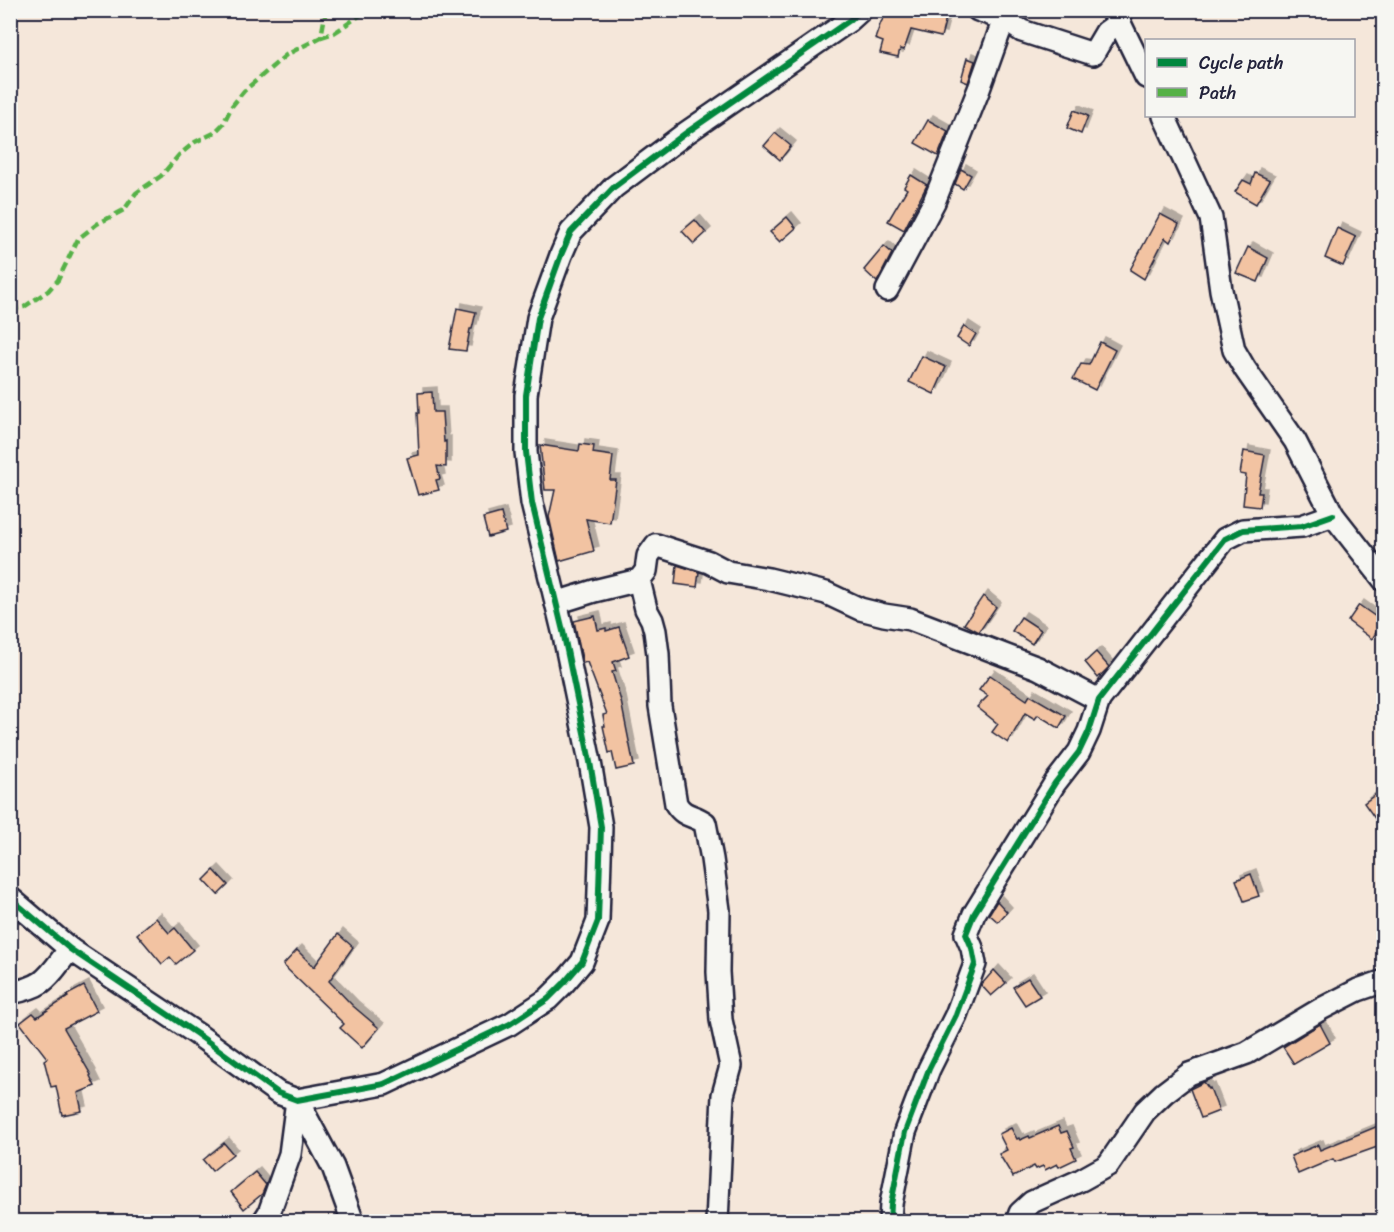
<svg xmlns="http://www.w3.org/2000/svg" width="1394" height="1232" viewBox="0 0 1394 1232" font-family="Sriracha,sans-serif">
  <defs>
    <filter id="shadow"><feDropShadow dx="5" dy="-5" stdDeviation="0" flood-color="#0004"/></filter>
  </defs>
  <rect width="100%" height="100%" fill="#f5e7da"/>
  <filter id="ink" filterUnits="userSpaceOnUse"><feTurbulence type="fractalNoise" baseFrequency=".0167" numOctaves="2"/><feDisplacementMap in="SourceGraphic" scale="12" xChannelSelector="R" yChannelSelector="G"/><feConvolveMatrix kernelMatrix="1 2 1 2 8 2 1 2 1" color-interpolation-filters="sRGB"/></filter>
  <g filter="url(#ink)">
    <!-- building -->
    <g fill="#f2c3a2" stroke="#22223b" stroke-width="1.5" filter="url(#shadow)">
      <path d="M 889,10 L 948,10 L 941,37 L 911,30 L 904,50 L 900,49 L 898,57 L 880,53 L 883,42 L 875,39 L 881,22 Z"/>
      <path d="M 967,58 L 975,61 L 968,83 L 961,80 Z"/>
      <path d="M 1074,110 L 1088,116 L 1081,134 L 1067,128 Z"/>
      <path d="M 928,120 L 948,131 L 938,156 L 915,143 Z"/>
      <path d="M 775,133 L 791,146 L 780,160 L 764,146 Z"/>
      <path d="M 961,169 L 971,175 L 963,189 L 955,184 Z"/>
      <path d="M 1255,173 L 1270,180 L 1256,204 L 1235,192 L 1243,180 L 1251,184 Z"/>
      <path d="M 911,175 L 927,185 L 904,230 L 888,221 L 907,189 L 904,187 Z"/>
      <path d="M 1160,214 L 1179,224 L 1170,242 L 1165,238 L 1144,279 L 1130,270 Z"/>
      <path d="M 787,217 L 796,228 L 780,242 L 770,232 Z"/>
      <path d="M 695,220 L 706,233 L 694,244 L 682,231 Z"/>
      <path d="M 1337,228 L 1356,237 L 1343,266 L 1325,258 Z"/>
      <path d="M 884,246 L 892,253 L 877,282 L 864,270 Z"/>
      <path d="M 1248,247 L 1268,258 L 1258,282 L 1236,273 Z"/>
      <path d="M 457,308 L 476,312 L 472,329 L 470,329 L 466,351 L 449,349 Z"/>
      <path d="M 964,326 L 976,334 L 969,346 L 957,338 Z"/>
      <path d="M 1100,342 L 1115,350 L 1095,390 L 1073,379 L 1081,364 L 1089,365 Z"/>
      <path d="M 922,356 L 946,367 L 934,394 L 909,382 Z"/>
      <path d="M 432,392 L 433,412 L 442,412 L 444,442 L 446,441 L 446,467 L 437,466 L 440,479 L 436,480 L 439,490 L 418,495 L 407,458 L 419,455 L 417,413 L 419,413 L 418,393 Z"/>
      <path d="M 580,444 L 594,446 L 593,453 L 613,456 L 610,480 L 616,480 L 610,523 L 586,519 L 594,551 L 559,561 L 549,517 L 555,490 L 545,490 L 540,445 L 579,451 Z"/>
      <path d="M 1244,451 L 1265,455 L 1258,493 L 1262,493 L 1260,507 L 1243,505 L 1246,475 L 1240,474 Z"/>
      <path d="M 501,513 L 506,532 L 488,537 L 483,518 Z"/>
      <path d="M 677,565 L 699,572 L 697,587 L 675,584 Z"/>
      <path d="M 983,596 L 996,607 L 979,632 L 964,624 Z"/>
      <path d="M 1359,605 L 1383,622 L 1372,639 L 1348,621 Z"/>
      <path d="M 595,616 L 598,630 L 606,628 L 606,631 L 619,627 L 629,656 L 613,662 L 616,671 L 612,672 L 621,701 L 634,766 L 616,770 L 612,752 L 609,753 L 603,726 L 605,726 L 603,715 L 607,714 L 587,662 L 583,663 L 582,659 L 574,621 Z"/>
      <path d="M 1021,617 L 1041,630 L 1032,644 L 1012,631 Z"/>
      <path d="M 1096,652 L 1109,667 L 1098,678 L 1085,662 Z"/>
      <path d="M 990,675 L 1027,700 L 1030,695 L 1066,716 L 1059,728 L 1038,715 L 1035,719 L 1025,713 L 1008,743 L 992,732 L 998,724 L 977,707 L 988,696 L 979,690 Z"/>
      <path d="M 1383,789 L 1383,830 L 1364,803 Z"/>
      <path d="M 214,870 L 228,885 L 218,895 L 204,880 Z"/>
      <path d="M 1251,874 L 1259,896 L 1244,901 L 1236,880 Z"/>
      <path d="M 997,901 L 1007,912 L 998,922 L 989,914 Z"/>
      <path d="M 156,918 L 169,933 L 175,928 L 193,950 L 176,964 L 170,957 L 162,964 L 137,934 Z"/>
      <path d="M 338,934 L 353,947 L 329,981 L 353,1006 L 379,1028 L 362,1048 L 340,1028 L 344,1024 L 283,965 L 297,950 L 314,967 Z"/>
      <path d="M 994,970 L 1006,983 L 991,996 L 981,985 Z"/>
      <path d="M 1028,978 L 1040,996 L 1025,1005 L 1013,987 Z"/>
      <path d="M 84,986 L 97,1011 L 64,1028 L 91,1075 L 90,1076 L 95,1086 L 78,1093 L 82,1111 L 62,1115 L 56,1086 L 51,1087 L 44,1060 L 47,1058 L 20,1023 L 33,1013 L 37,1017 L 68,997 L 67,995 Z"/>
      <path d="M 1320,1024 L 1330,1043 L 1294,1064 L 1283,1047 Z"/>
      <path d="M 1204,1082 L 1209,1089 L 1210,1088 L 1219,1111 L 1201,1118 L 1190,1089 Z"/>
      <path d="M 1058,1126 L 1061,1133 L 1067,1131 L 1074,1147 L 1071,1148 L 1076,1159 L 1059,1167 L 1057,1164 L 1045,1170 L 1043,1166 L 1036,1169 L 1034,1166 L 1013,1177 L 999,1154 L 1007,1150 L 999,1134 L 1011,1128 L 1017,1139 L 1019,1138 L 1020,1140 L 1029,1136 L 1030,1138 Z"/>
      <path d="M 1378,1126 L 1383,1145 L 1335,1162 L 1333,1159 L 1298,1174 L 1291,1156 L 1318,1145 L 1320,1150 Z"/>
      <path d="M 224,1143 L 233,1154 L 212,1171 L 203,1160 Z"/>
      <path d="M 255,1172 L 266,1185 L 262,1194 L 244,1209 L 231,1192 Z"/>
    </g>
    <g fill="none" stroke-linecap="round" stroke-linejoin="round">
      <!-- minor casing -->
      <g stroke="#22223b" stroke-width="26">
        <g id="minor">
          <path d="M 978,10 L 1004,19 L 1022,31 L 1093,54 L 1106,32 L 1120,22"/>
          <path d="M 1114,11 L 1146,77"/>
          <path d="M 1164,116 L 1211,218 L 1221,290 L 1234,350 L 1245,369 L 1295,441 L 1333,515 L 1384,580"/>
          <path d="M 887,290 L 934,202 L 979,89 L 1004,19"/>
          <path d="M 639,580 L 646,609 L 652,620 L 655,631 L 658,654 L 660,706 L 676,804 C 685,818 693,814 705,823 L 712,859 L 719,910 L 718,972 L 721,1020 L 731,1066 L 723,1095 L 717,1222"/>
          <path d="M 556,603 L 594,591 L 639,580 L 646,571 L 648,556 L 656,545 L 709,562 L 728,572 L 769,579 L 826,593 L 860,609 L 884,615 L 910,619 L 1038,668 L 1099,700"/>
          <path d="M 10,898 L 70,949 L 197,1034 L 278,1093 L 297,1100 L 384,1084 L 510,1024 L 548,999 L 564,983 L 582,962 L 598,921 L 601,827 L 590,762 L 563,631 L 532,503 L 526,452 L 526,395 L 538,318 L 561,255 L 571,232 L 614,187 L 686,133 L 850,20 L 861,10"/>
          <path d="M 10,993 C 48,986 48,976 70,949"/>
          <path d="M 297,1100 L 333,1167 L 353,1222"/>
          <path d="M 263,1222 L 269,1213 L 290,1154 L 297,1100"/>
          <path d="M 890,1222 L 891,1204 L 905,1132 L 929,1069 L 956,1015 L 975,964 L 972,948 L 966,934 L 974,914 L 1055,783 L 1079,752 L 1089,731 L 1099,700 L 1225,539 L 1243,530 L 1302,526 L 1333,515"/>
          <path d="M 1017,1222 L 1020,1213 L 1032,1202 L 1081,1180 L 1108,1165 L 1145,1111 L 1164,1093 L 1189,1074 L 1247,1053 L 1321,1009 L 1358,990 L 1384,981"/>
        </g>
      </g>
      <!-- minor -->
      <use href="#minor" stroke="#f6f6f2" stroke-width="21"/>
      <!-- quiet -->
      <g stroke="#55b146" stroke-width="4.5" stroke-dasharray="9 4.5" stroke-linecap="butt">
        <path d="M 321,37 L 334,33 L 368,10"/>
        <path d="M 10,310 L 24,307 L 48,291 L 58,280 L 78,239 L 97,224 L 124,210 L 136,193 L 161,176 L 179,155 L 195,142 L 214,133 L 223,124 L 232,106 L 244,91 L 286,55 L 321,37 L 326,10"/>
      </g>
      <!-- cycleway casing -->
      <g stroke="#f6f6f2" stroke-width="10">
        <g id="cycleway">
          <path d="M 10,898 L 70,949 L 197,1034 L 278,1093 L 297,1100 L 384,1084 L 510,1024 L 548,999 L 564,983 L 582,962 L 598,921 L 601,827 L 590,762 L 563,631 L 532,503 L 526,452 L 526,395 L 538,318 L 561,255 L 571,232 L 614,187 L 686,133 L 850,20 L 861,10"/>
          <path d="M 890,1222 L 891,1204 L 905,1132 L 929,1069 L 956,1015 L 975,964 L 972,948 L 966,934 L 974,914 L 1055,783 L 1079,752 L 1089,731 L 1099,700 L 1225,539 L 1243,530 L 1302,526 L 1333,515"/>
        </g>
      </g>
      <!-- cycleway -->
      <use href="#cycleway" stroke="#00873e" stroke-width="6"/>
    </g>
  </g>
  <!-- margin -->
  <rect width="1394" height="1232" fill="none" stroke="#f6f6f2" stroke-width="36"/>
  <rect x="18" y="18" width="1358" height="1196" fill="none" stroke="#22223b" stroke-width="2" filter="url(#ink)"/>
  <!-- legend -->
  <rect x="1145" y="39" width="210" height="78" fill="#f6f6f2" stroke="#a1a1a9" stroke-width="1.5"/>
  <rect x="1157" y="58" width="30" height="9" fill="#00873e" stroke="#a1a1a9" stroke-width="1.5"/>
  <text x="1199" y="69" font-size="18" fill="#22223b">Cycle path</text>
  <rect x="1157" y="88" width="30" height="9" fill="#55b146" stroke="#a1a1a9" stroke-width="1.5"/>
  <text x="1199" y="99" font-size="18" fill="#22223b">Path</text>
</svg>
